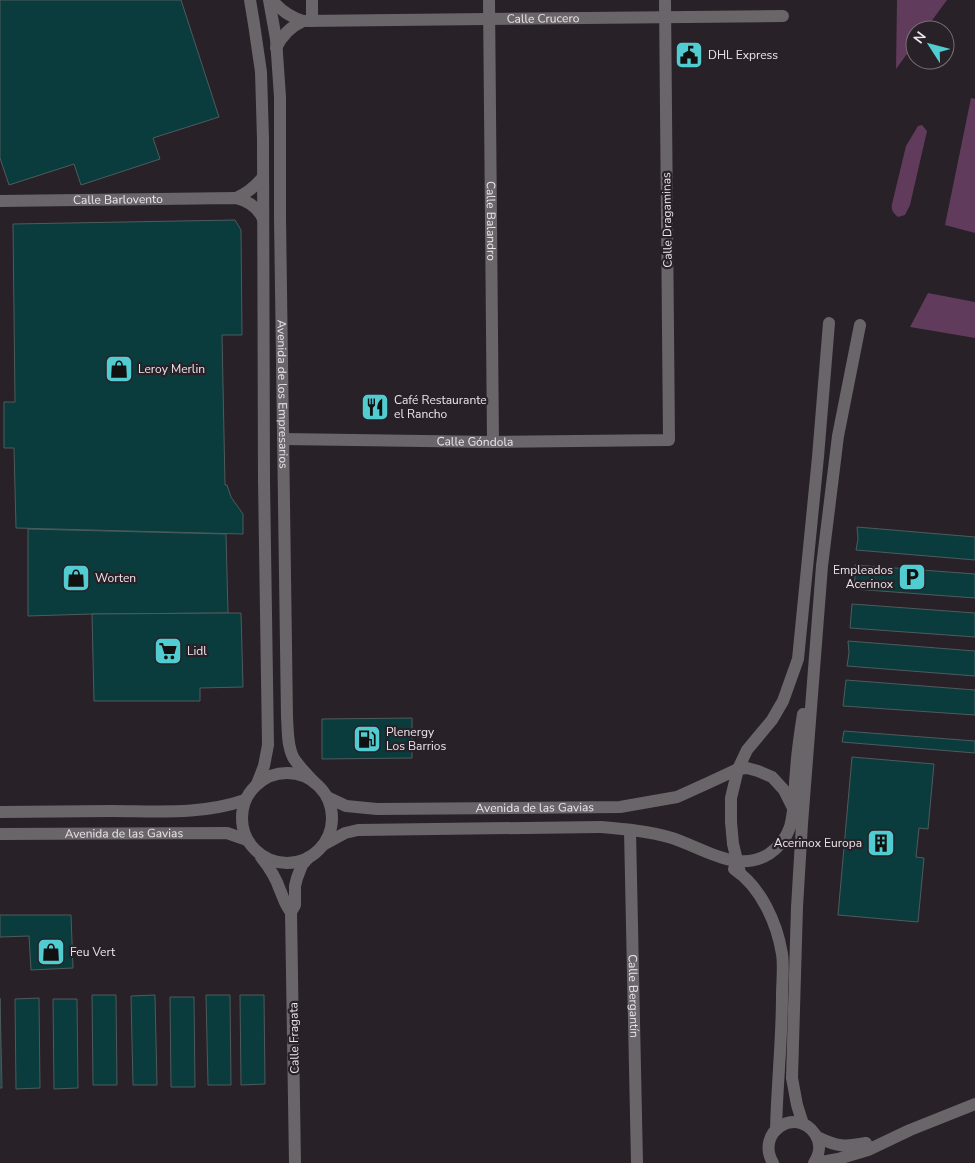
<svg xmlns="http://www.w3.org/2000/svg" width="975" height="1163" viewBox="0 0 975 1163" font-family="'Nunito Sans',sans-serif">
  <rect width="100%" height="100%" fill="#282127"/>
  <!-- grass -->
  <g fill="#603b5b">
    <path d="M 897,0 L 947,0 L 925,30 L 915,30 L 915,43 L 896,69 Z"/>
    <path d="M 971,98 L 975,99 L 975,233 L 945,225 Z"/>
    <path d="M 922,125 L 927,131 L 910,205 L 905,215 L 898,217 C 893,213 891,210 892,204 L 906,146 L 918,126 Z"/>
    <path d="M 928,293 L 975,302 L 975,338 L 910,327 Z"/>
  </g>
  <!-- building -->
  <g fill="#0a3c3e" stroke="#4e5b5c">
    <path d="M 0,0 L 181,0 L 219,117 L 153,138 L 160,159 L 81,185 L 74,164 L 9,185 L 0,158 Z"/>
    <path d="M 235,220 L 241,230 L 242,335 L 222,335 L 225,485 L 227,485 L 231,497 L 243,514 L 243,534 L 16,528 L 14,448 L 4,448 L 4,402 L 15,402 L 13,224 Z"/>
    <path d="M 857,527 L 975,537 L 975,560 L 856,550 L 858,539 Z"/>
    <path d="M 28,529 L 226,534 L 228,613 L 92,614 L 28,616 Z"/>
    <path d="M 855,565 L 975,574 L 975,598 L 853,589 L 855,578 Z"/>
    <path d="M 852,604 L 975,613 L 975,637 L 850,628 Z"/>
    <path d="M 228,613 L 241,613 L 243,687 L 200,688 L 200,701 L 94,701 L 92,614 Z"/>
    <path d="M 848,641 L 975,651 L 975,676 L 847,666 L 849,653 Z"/>
    <path d="M 846,680 L 975,690 L 975,715 L 843,706 Z"/>
    <path d="M 412,718 L 412,758 L 322,759 L 322,719 Z"/>
    <path d="M 844,731 L 975,741 L 975,753 L 842,742 Z"/>
    <path d="M 852,757 L 934,764 L 928,829 L 919,828 L 916,857 L 924,858 L 918,922 L 838,915 Z"/>
    <path d="M 0,915 L 71,915 L 73,968 L 31,970 L 29,936 L 0,937 Z"/>
    <path d="M 92,995 L 116,995 L 117,1085 L 93,1085 Z"/>
    <path d="M 155,995 L 157,1085 L 133,1085 L 131,996 Z"/>
    <path d="M 206,995 L 230,995 L 231,1085 L 208,1085 Z"/>
    <path d="M 240,995 L 264,995 L 265,1084 L 241,1085 Z"/>
    <path d="M 170,997 L 194,997 L 195,1087 L 171,1087 Z"/>
    <path d="M 0,998 L 2,1088 L 0,1088 Z"/>
    <path d="M 39,998 L 40,1088 L 16,1089 L 15,999 Z"/>
    <path d="M 53,999 L 77,999 L 78,1088 L 54,1089 Z"/>
  </g>
  <g fill="none" stroke-linecap="round" stroke-linejoin="round">
    <!-- minor -->
    <g stroke="#6a6569" stroke-width="12">
      <path d="M 250,0 L 254,24 L 261,72 L 263,139 L 264,481 L 268,745 L 264,766 L 257,784"/>
      <path id="s1" d="M 269,0 L 276,39 L 280,97 L 280,218 L 287,717 C 288,730 287,745 293,757 C 298,766 307,774 314,782"/>
      <path id="s2" d="M 272,0 C 281,11 290,17 303,21 L 783,16"/>
      <path d="M 312,0 L 312,21"/>
      <path id="s3" d="M 489,0 L 493,442"/>
      <path d="M 276,48 C 282,35 290,27 303,21"/>
      <path d="M 236,198 C 248,193 255,187 263,177"/>
      <path id="s4" d="M 0,201 L 236,198 C 248,201 258,207 263,219"/>
      <path id="s5" d="M 283,439 L 493,442 L 669,440 L 665,0"/>
      <circle cx="287" cy="818" r="45"/>
      <path id="s6" d="M 327,797 L 346,806 L 377,809 L 620,807 L 677,797 L 708,783 L 738,769 L 747,768 L 758,771 L 772,777 L 784,790 L 793,808"/>
      <path d="M 0,812 C 37,812 74,811 112,811 C 157,811 202,815 245,800"/>
      <path id="s7" d="M 630,830 L 637,1163"/>
      <path id="s8" d="M 0,834 L 227,833 L 247,840"/>
      <path d="M 323,845 L 345,833 L 358,830 L 600,827 C 624,829 649,831 672,838 C 703,848 737,874 769,854 C 779,847 786,839 790,827 C 795,809 794,789 796,771 C 797,752 800,733 803,714"/>
      <path d="M 261,857 C 269,867 276,878 280,890 C 284,899 285,905 291,912"/>
      <path d="M 734,869 C 761,887 777,923 782,954 C 784,967 782,982 782,996 C 782,1040 777,1085 776,1130"/>
      <path d="M 740,873 L 733,844 L 731,822 L 731,798 L 738,769 L 747,750 L 772,720 L 783,701 L 798,659 L 818,457 L 829,323"/>
      <path d="M 803,1124 L 797,1105 L 792,1078 L 797,907 L 802,824 L 822,566 L 838,436 L 860,325"/>
      <path d="M 817,1137 C 838,1147 844,1147 866,1143"/>
      <path d="M 295,1163 L 291,912 L 295,905 L 295,886 L 297,878 L 302,865 L 308,858"/>
      <path d="M 773,1163 C 755,1132 796,1106 815,1134 C 821,1143 820,1154 814,1163"/>
      <path d="M 816,1163 L 838,1159 L 868,1150 L 910,1130 L 975,1104"/>
    </g>
  </g>
  <!-- icons -->
  <defs>
    <g id="civic-square" transform="scale(1.4375)"><rect x="-9" y="-9" width="18" height="18" rx="4" fill="#51ccd1" stroke="#282127"/><path d="M-.6-6.5H3V-4.5H.6V-3L4-1V1h2V6H-6V1h2V-1L-.6-3ZM-1.2 2.5V6h2.4V2.5Z" fill="#111"/></g>
    <g id="shop-square" transform="scale(1.4375)"><rect x="-9" y="-9" width="18" height="18" rx="4" fill="#51ccd1" stroke="#282127"/><path d="M-5-2.5h2.3a2.7 3.5 0 0 1 5.4 0H5L5.5 6h-11ZM-1.5-2.5h3a1.5 2.3 0 0 0-3 0Z" fill="#111"/></g>
    <g id="restaurant-square" transform="scale(1.4375)"><rect x="-9" y="-9" width="18" height="18" rx="4" fill="#51ccd1" stroke="#282127"/><path d="M-5-6h1v4h1v-4h1v4h1v-4h1v5L-1.5 .5V6h-2V.5L-5-1ZM5-6V6H3V1.5H1.5Q1.5-4 5-6Z" fill="#111"/></g>
    <g id="parking-square" transform="scale(1.4375)"><rect x="-9" y="-9" width="18" height="18" rx="4" fill="#51ccd1" stroke="#282127"/><path d="M-3.5-5.5H1a3.5 3.5 0 0 1 0 7H-1V5.5H-3.5ZM-1-3.4V-.6H.8a1.4 1.4 0 0 0 0-2.8Z" fill="#111"/></g>
    <g id="supermarket-square" transform="scale(1.4375)"><rect x="-9" y="-9" width="18" height="18" rx="4" fill="#51ccd1" stroke="#282127"/><path d="M-6-5.5h2.5l.6 2H6L4.5 2H-2.5L-4.4-4H-6ZM-1.5 3.2a1.3 1.3 0 1 0 .1 0ZM3 3.2a1.3 1.3 0 1 0 .1 0Z" fill="#111"/></g>
    <g id="fuel-square" transform="scale(1.4375)"><rect x="-9" y="-9" width="18" height="18" rx="4" fill="#51ccd1" stroke="#282127"/><path d="M-5.5-6h7V0h2V4h1.3V-2.5L3-4.5l.8-.8L6-3V5H2.5V1h-1V6h-7ZM-4.2-4.7v3.2H.2V-4.7Z" fill="#111"/></g>
    <g id="building-square" transform="scale(1.4375)"><rect x="-9" y="-9" width="18" height="18" rx="4" fill="#51ccd1" stroke="#282127"/><path d="M-4-6H4V6H1V3H-1V6H-4ZM-2.5-4.3h1.7v1.8h-1.7ZM.8-4.3h1.7v1.8H.8ZM-2.5-1h1.7V.8h-1.7ZM.8-1h1.7V.8H.8Z" fill="#111"/></g>
  </defs>
  <g fill-rule="evenodd">
    <use href="#civic-square" x="689" y="55"/>
    <use href="#shop-square" x="119" y="369"/>
    <use href="#restaurant-square" x="375" y="407"/>
    <use href="#parking-square" x="912" y="577"/>
    <use href="#shop-square" x="76" y="578"/>
    <use href="#supermarket-square" x="168" y="651"/>
    <use href="#fuel-square" x="367" y="739"/>
    <use href="#building-square" x="881" y="843"/>
    <use href="#shop-square" x="51" y="952"/>
  </g>
  <g text-anchor="middle" dominant-baseline="central" stroke-width="4.5" stroke-linejoin="round" paint-order="stroke">
    <!-- street labels -->
    <g font-size="12" fill="#ece6eb" stroke="#282127">
      <text stroke="none"><textPath href="#s2" startOffset="278">Calle Crucero</textPath></text>
      <text stroke="none"><textPath href="#s4" startOffset="118">Calle Barlovento</textPath></text>
      <text transform="translate(667 220) rotate(-91)">Calle Dragaminas</text>
      <text stroke="none"><textPath href="#s3" startOffset="221">Calle Balandro</textPath></text>
      <text stroke="none"><textPath href="#s1" startOffset="395">Avenida de los Empresarios</textPath></text>
      <text stroke="none"><textPath href="#s5" startOffset="192">Calle Góndola</textPath></text>
      <text stroke="none"><textPath href="#s6" startOffset="210">Avenida de las Gavias</textPath></text>
      <text stroke="none"><textPath href="#s8" startOffset="124">Avenida de las Gavias</textPath></text>
      <text stroke="none"><textPath href="#s7" startOffset="166">Calle Bergantín</textPath></text>
      <text transform="translate(294 1038) rotate(-91)">Calle Fragata</text>
    </g>
    <!-- poi labels -->
    <g font-size="12" fill="#ece6eb" stroke="#282127" text-anchor="start">
      <text x="708" y="55">DHL Express</text>
      <text x="138" y="369">Leroy Merlin</text>
      <text x="394" y="400">Café Restaurante<tspan x="394" dy="14">el Rancho</tspan></text>
      <text x="893" y="570" text-anchor="end">Empleados<tspan x="893" dy="14">Acerinox</tspan></text>
      <text x="95" y="578">Worten</text>
      <text x="187" y="651">Lidl</text>
      <text x="386" y="732">Plenergy<tspan x="386" dy="14">Los Barrios</tspan></text>
      <text x="862" y="843" text-anchor="end">Acerinox Europa</text>
      <text x="70" y="952">Feu Vert</text>
    </g>
  </g>
  <!-- north arrow -->
  <g transform="translate(930 45) rotate(306)"><circle r="24" fill="#282127" stroke="#767075"/>
  <path d="M0-4L9 19L0 12L-9 19Z" fill="#51ccd1"/>
  <text y="-8" font-size="14" font-weight="bold" text-anchor="middle" fill="#ece6eb">N</text>
  </g>
</svg>
